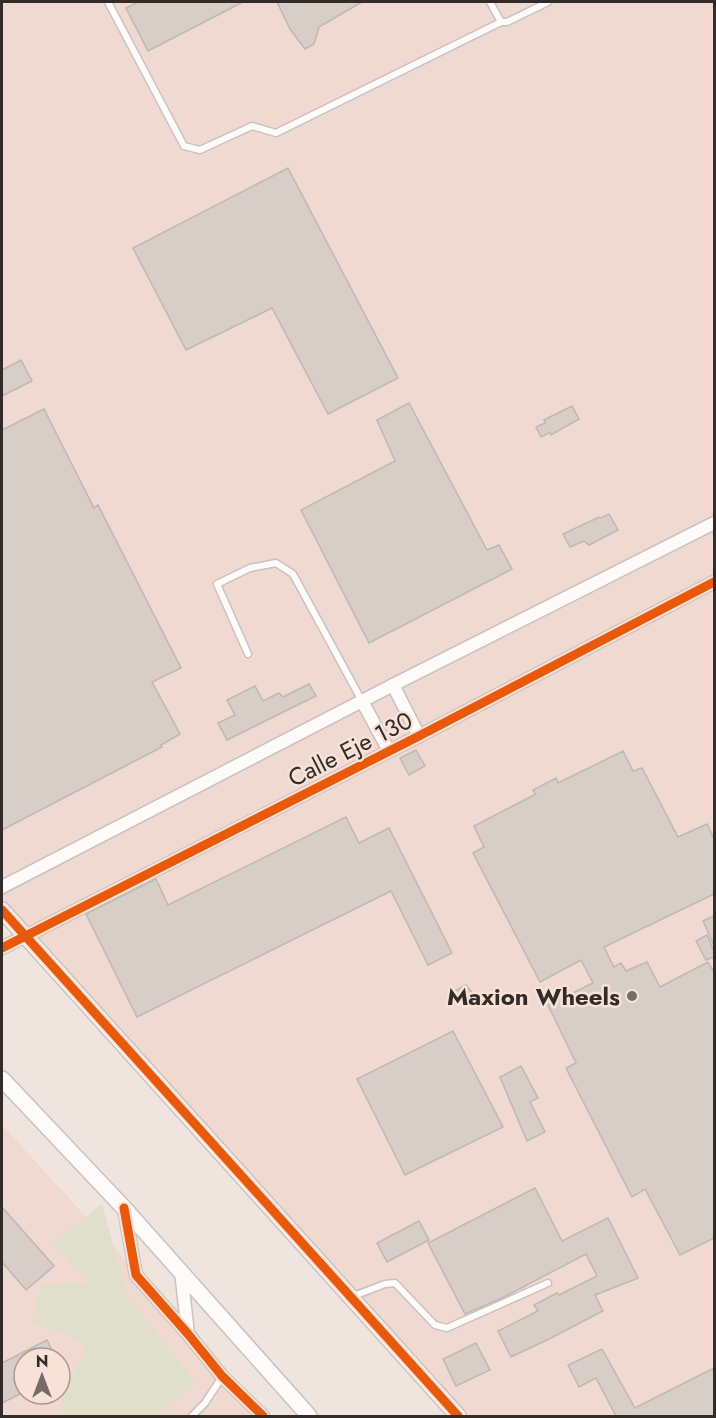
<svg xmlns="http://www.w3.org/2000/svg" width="716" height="1418" viewBox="0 0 716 1418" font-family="Jost,sans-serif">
  <rect width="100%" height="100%" fill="#f0e4df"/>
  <!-- built -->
  <g fill="#efd9d1" fill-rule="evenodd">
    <path d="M 2,2 L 714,2 L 714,1416 L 460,1416 L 2,919 Z"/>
    <path d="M 2,1125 L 268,1416 L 2,1416 ZM 24,1358 L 60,1358 L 60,1394 L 24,1394 Z"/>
  </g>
  <!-- grass -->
  <path fill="#e0dfcb" d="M 102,1204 L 127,1296 L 195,1382 L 155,1416 L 69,1416 L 59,1409 L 87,1344 L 32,1322 L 41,1285 L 89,1282 L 53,1243 Z"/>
  <!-- building -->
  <g fill="#d7cec8" stroke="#c0b7b2" stroke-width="1.5">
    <path d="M 138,2 L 243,2 L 148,51 L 126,8 Z"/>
    <path d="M 277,2 L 362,2 L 319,27 L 314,44 L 305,49 L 290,29 Z"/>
    <path d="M 288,168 L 398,378 L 328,414 L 272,308 L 186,350 L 133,248 Z"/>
    <path d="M 21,360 L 32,381 L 2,396 L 2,370 Z"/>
    <path d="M 409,403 L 487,550 L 499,545 L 512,569 L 369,643 L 301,510 L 395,461 L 377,420 Z"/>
    <path d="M 572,406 L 579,419 L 551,435 L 550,432 L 541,437 L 536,427 L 545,423 L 544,420 Z"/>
    <path d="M 44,409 L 94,508 L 98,505 L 181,668 L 152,682 L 180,734 L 161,745 L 162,747 L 2,830 L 2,430 Z"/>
    <path d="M 609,514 L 618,530 L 589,545 L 584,541 L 570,547 L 563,534 L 599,517 L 601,518 Z"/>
    <path d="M 309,684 L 316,696 L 227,740 L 218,723 L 235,715 L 227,700 L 255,686 L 263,701 L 279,693 L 283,697 Z"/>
    <path d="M 416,750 L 425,766 L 409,775 L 400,758 Z"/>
    <path d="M 623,751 L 633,771 L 642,768 L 678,837 L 707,824 L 714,839 L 714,894 L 604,947 L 614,967 L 621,963 L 626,971 L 647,962 L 660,987 L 708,962 L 714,972 L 714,1238 L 680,1255 L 645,1189 L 632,1197 L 566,1068 L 576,1063 L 548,1005 L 593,983 L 581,960 L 540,982 L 473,853 L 484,847 L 474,826 L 536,794 L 533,790 L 556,778 L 558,783 Z"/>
    <path d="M 346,817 L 359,843 L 389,828 L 452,953 L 428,965 L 391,891 L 137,1017 L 86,914 L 156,879 L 168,905 Z"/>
    <path d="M 714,916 L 714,946 L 703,921 Z"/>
    <path d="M 707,935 L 714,952 L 714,957 L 706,960 L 696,941 Z"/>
    <path d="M 466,985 L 474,995 L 451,1006 L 447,995 Z"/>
    <path d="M 453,1031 L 503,1127 L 405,1175 L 357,1079 Z"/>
    <path d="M 521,1066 L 538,1098 L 530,1102 L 545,1132 L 527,1141 L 500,1077 Z"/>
    <path d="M 535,1188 L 562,1241 L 608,1218 L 638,1278 L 595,1295 L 603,1311 L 551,1338 L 511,1357 L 498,1331 L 538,1311 L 534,1305 L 557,1293 L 559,1295 L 597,1276 L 586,1254 L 502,1298 L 465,1314 L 428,1243 Z"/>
    <path d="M 2,1207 L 54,1266 L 26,1290 L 2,1262 Z"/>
    <path d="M 419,1221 L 429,1240 L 387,1262 L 377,1243 Z"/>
    <path d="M 47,1340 L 56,1358 L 24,1358 L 24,1392 L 2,1403 L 2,1363 Z"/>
    <path d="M 476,1343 L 490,1370 L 456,1386 L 443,1359 Z"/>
    <path d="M 602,1349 L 635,1408 L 714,1368 L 714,1416 L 616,1416 L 596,1378 L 579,1387 L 568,1365 Z"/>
  </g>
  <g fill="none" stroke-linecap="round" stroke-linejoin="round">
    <!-- service casing -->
    <g stroke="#cbc1be" stroke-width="9">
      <g id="service">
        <path d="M 108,2 L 184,146 L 200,150 L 252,126 L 276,133 L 501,22 L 507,22 L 548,2"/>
        <path d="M 490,2 L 501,22"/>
        <path d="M 248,654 L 217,584 L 250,568 L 276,563 L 293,574 L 362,701"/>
        <path d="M 351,1297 L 385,1284 L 395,1283 L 435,1325 L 447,1328 L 548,1283"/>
        <path d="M 192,1416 L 205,1403 L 222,1377"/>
      </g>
    </g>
    <!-- minor casing -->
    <g stroke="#cbc1be" stroke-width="15">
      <g id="minor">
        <path d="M 393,685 L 419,736"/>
        <path d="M 362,701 L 389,751"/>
        <path d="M 2,887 L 393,685 L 714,523"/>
        <path d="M 2,948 L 419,736 L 714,582"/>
        <path d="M 124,1208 L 136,1275 L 188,1334 L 222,1376 L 263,1416"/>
        <path d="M 181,1271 L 188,1334"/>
      </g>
    </g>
    <!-- tertiary casing -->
    <g stroke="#cbc1be" stroke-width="18">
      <g id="tertiary">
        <path d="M 2,910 L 458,1416"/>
        <path d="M 2,1079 L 124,1208 L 309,1416"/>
      </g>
    </g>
    <!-- service -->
    <use href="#service" stroke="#fdfbfa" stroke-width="6"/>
    <!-- minor -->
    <use href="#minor" stroke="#fdfbfa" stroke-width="12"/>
    <!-- tertiary -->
    <use href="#tertiary" stroke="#fdfbfa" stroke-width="15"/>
    <!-- cycleway casing -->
    <g stroke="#f8e1d7" stroke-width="13">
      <g id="cycleway">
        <path d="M 2,910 L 458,1416"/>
        <path d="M 2,948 L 419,736 L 714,582"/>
        <path d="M 124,1208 L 136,1275 L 188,1334 L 222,1376 L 263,1416"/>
      </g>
    </g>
    <!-- cycleway -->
    <use href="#cycleway" stroke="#e8590c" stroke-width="9"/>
  </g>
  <!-- markers -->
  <circle fill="#756c67" stroke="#f8e1d7" stroke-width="2" cx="632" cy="996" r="6"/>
  <g text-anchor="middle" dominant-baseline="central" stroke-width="5" stroke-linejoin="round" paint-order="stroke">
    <!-- street labels -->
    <g font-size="24" fill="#332b27" stroke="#f8e1d7">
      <text transform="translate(350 749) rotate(-27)">Calle Eje 130</text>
    </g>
    <!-- poi labels -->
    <g font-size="24" font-weight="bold" fill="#332b27" stroke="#f8e1d7" text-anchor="end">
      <text x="620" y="996">Maxion Wheels</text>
    </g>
  </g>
  <!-- border -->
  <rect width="716" height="1418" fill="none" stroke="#332b27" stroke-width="6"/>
  <!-- north arrow -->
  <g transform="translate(42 1376)"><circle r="28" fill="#f8e1d7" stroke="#a99891" stroke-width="1.5"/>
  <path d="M0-4.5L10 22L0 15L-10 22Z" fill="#756c67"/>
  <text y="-9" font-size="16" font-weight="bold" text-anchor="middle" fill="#332b27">N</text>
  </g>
</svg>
